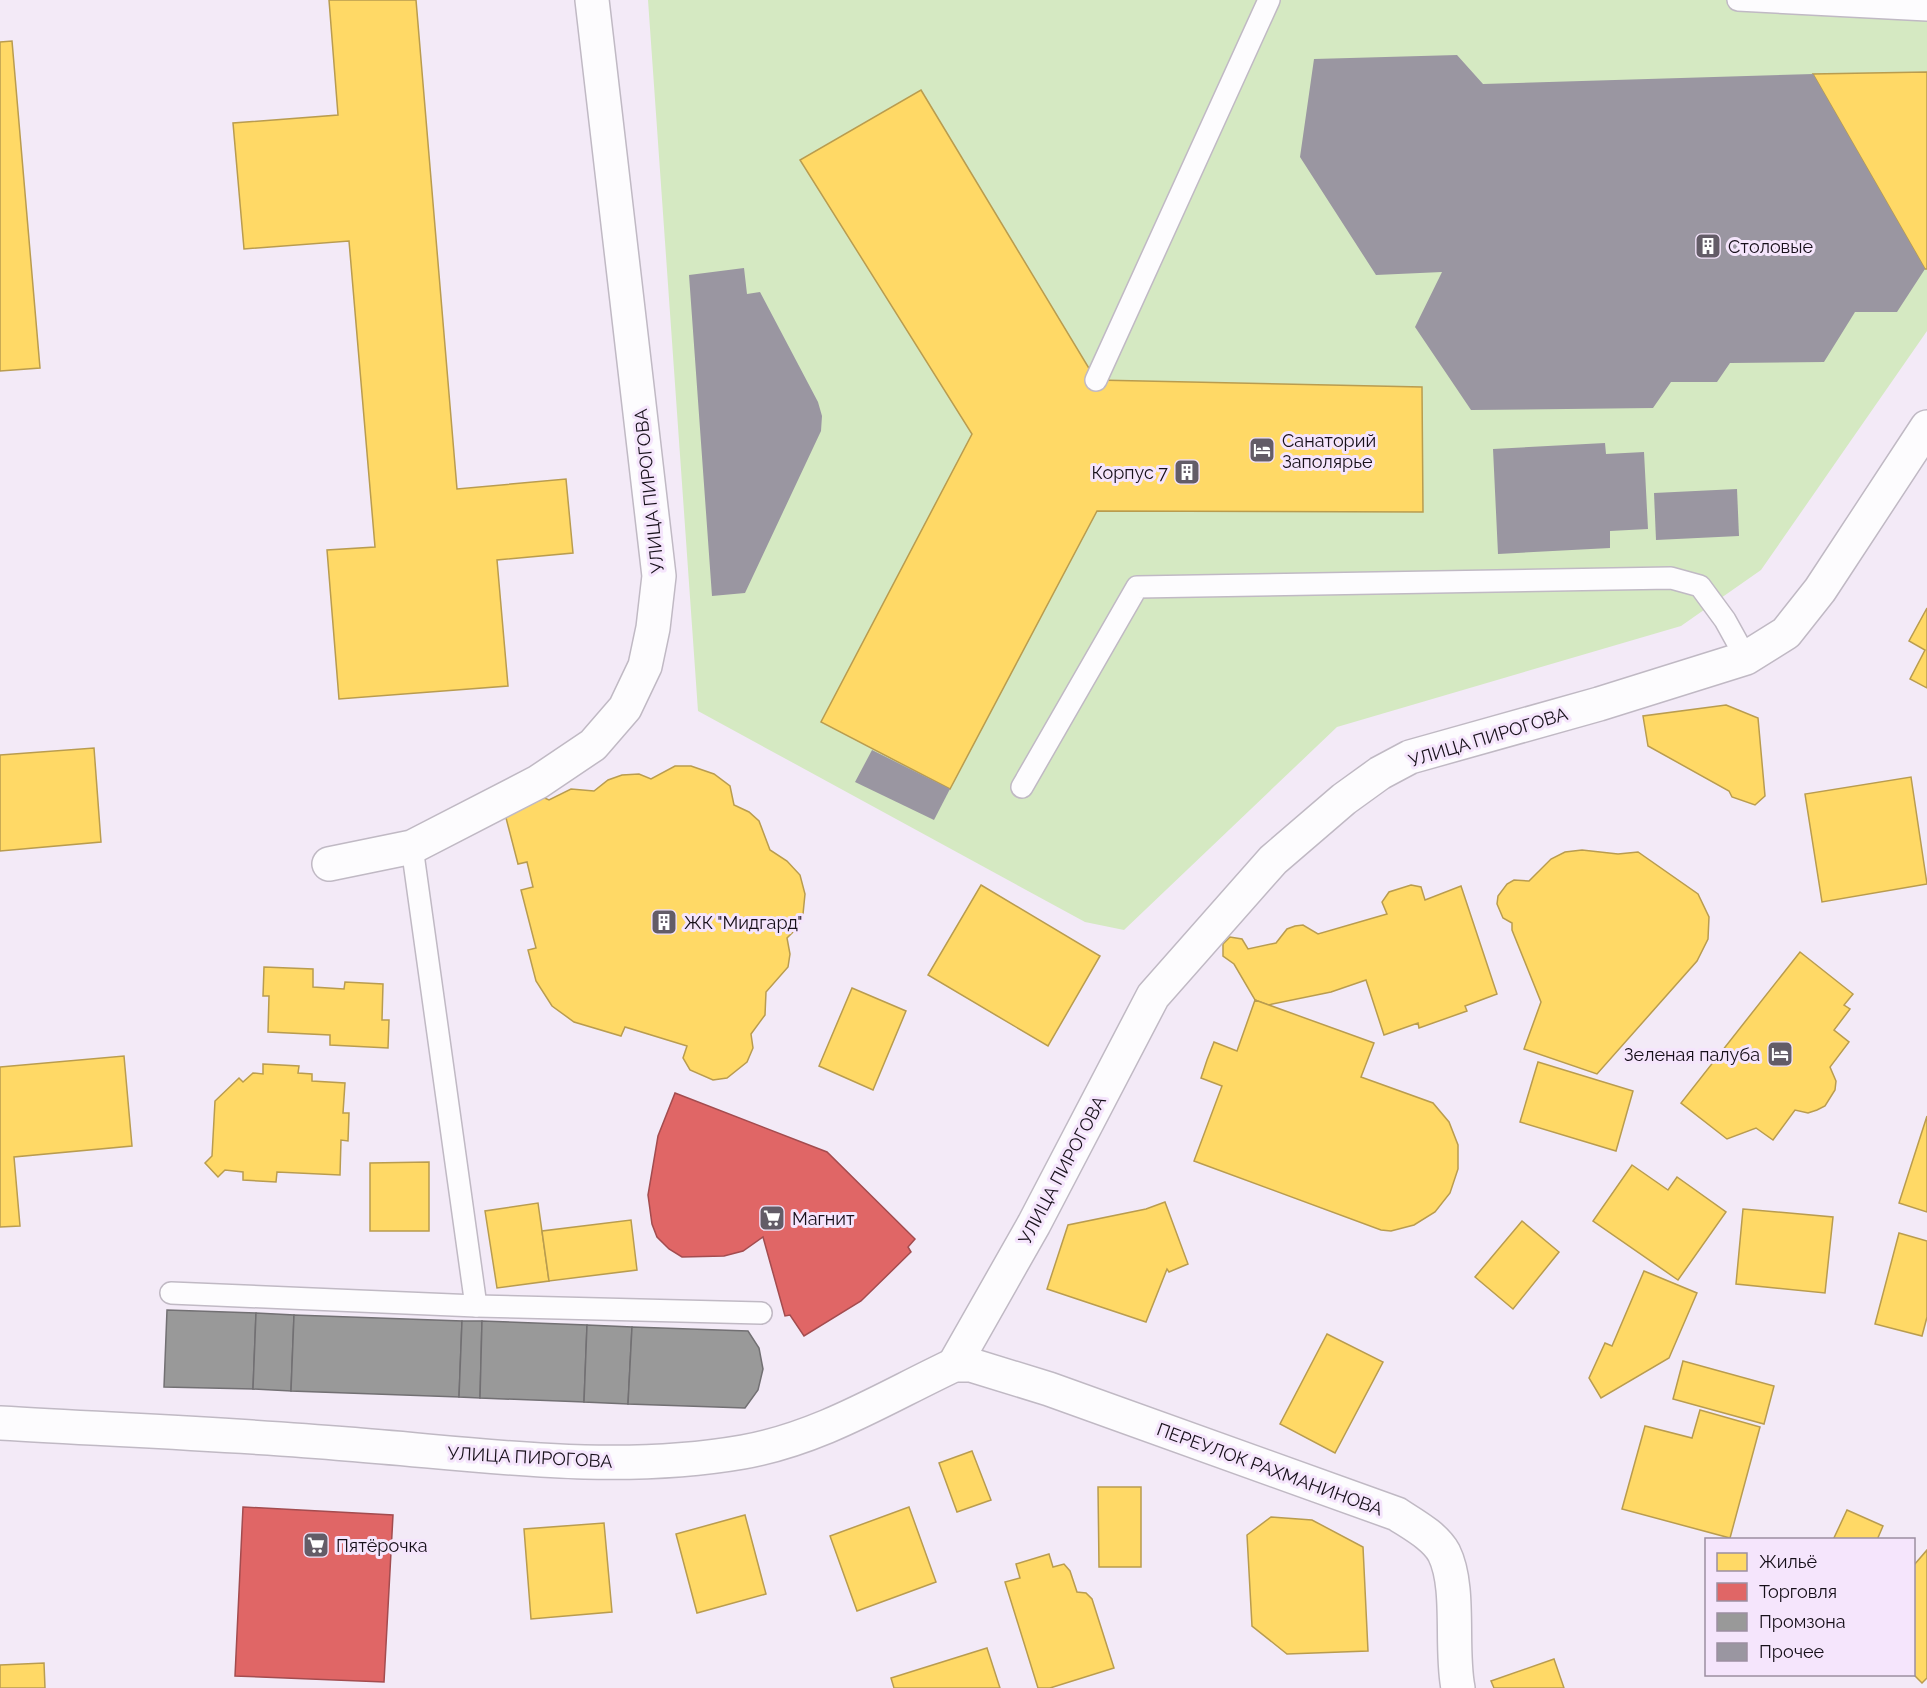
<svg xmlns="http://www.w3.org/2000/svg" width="1927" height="1688" viewBox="0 0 1927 1688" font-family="Raleway,sans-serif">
  <rect width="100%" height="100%" fill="#f3eaf7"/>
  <!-- green -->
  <path fill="#d5e9c2" d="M 648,0 L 1927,0 L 1927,331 L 1761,570 L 1681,626 L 1337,727 L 1124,930 L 1085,922 L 698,711 Z"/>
  <!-- homes -->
  <g fill="#ffd966" stroke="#b99c4f" stroke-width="1.5">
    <path d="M 329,0 L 416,0 L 457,489 L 566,479 L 573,553 L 497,560 L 508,686 L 339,699 L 327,550 L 375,547 L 349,241 L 244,249 L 233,123 L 338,115 Z"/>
    <path d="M 12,41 L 40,368 L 0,371 L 0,42 Z"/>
    <path d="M 1927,72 L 1927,269 L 1925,269 L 1813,74 Z"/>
    <path d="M 921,90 L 1096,380 L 1422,387 L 1423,512 L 1097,511 L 950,789 L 821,722 L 972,434 L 800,160 Z"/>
    <path d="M 1927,608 L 1927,688 L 1910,679 L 1925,650 L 1909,641 Z"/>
    <path d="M 1726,705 L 1758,718 L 1765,796 L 1755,805 L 1732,797 L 1729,791 L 1648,746 L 1643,716 Z"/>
    <path d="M 94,748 L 101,842 L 0,851 L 0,755 Z"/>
    <path d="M 675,766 L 691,766 L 714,774 L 730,786 L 734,805 L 749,812 L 759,821 L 770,850 L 787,861 L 800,875 L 805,894 L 803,914 L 796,929 L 787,938 L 790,954 L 788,967 L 766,992 L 765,1015 L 751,1034 L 753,1048 L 747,1062 L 727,1078 L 713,1080 L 690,1070 L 683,1058 L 687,1046 L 625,1027 L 621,1036 L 574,1022 L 552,1006 L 536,981 L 528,950 L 536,948 L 521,890 L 533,887 L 527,862 L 518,864 L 505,814 L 538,795 L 549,800 L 571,789 L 594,791 L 608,780 L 622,775 L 639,774 L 651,779 Z"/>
    <path d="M 1911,777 L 1927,884 L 1822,902 L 1805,794 Z"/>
    <path d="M 1582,850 L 1618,854 L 1638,852 L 1698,894 L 1709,917 L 1708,939 L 1697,961 L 1597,1074 L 1524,1049 L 1541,1002 L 1512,930 L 1512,923 L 1503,918 L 1497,904 L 1498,896 L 1507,884 L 1514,880 L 1529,881 L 1551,859 L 1565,852 Z"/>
    <path d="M 981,885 L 1100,956 L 1048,1046 L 928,975 Z"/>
    <path d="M 1411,885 L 1421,887 L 1425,900 L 1461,886 L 1497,994 L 1465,1006 L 1467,1011 L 1419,1028 L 1418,1023 L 1384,1035 L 1366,980 L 1331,992 L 1268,1005 L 1255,1000 L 1234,964 L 1223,956 L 1223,944 L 1230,937 L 1242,939 L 1248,949 L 1276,943 L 1287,929 L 1295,926 L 1303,925 L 1318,934 L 1387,914 L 1382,902 L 1389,892 Z"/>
    <path d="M 1800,952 L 1853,994 L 1844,1005 L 1850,1009 L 1834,1030 L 1849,1042 L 1830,1067 L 1836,1081 L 1835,1090 L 1825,1106 L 1817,1110 L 1808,1113 L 1795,1110 L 1773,1140 L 1756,1128 L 1727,1139 L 1681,1103 Z"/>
    <path d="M 264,967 L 313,969 L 313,987 L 344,989 L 345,982 L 383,984 L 382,1020 L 389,1020 L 388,1048 L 330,1045 L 330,1035 L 268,1032 L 269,996 L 263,996 Z"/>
    <path d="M 852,988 L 906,1011 L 873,1090 L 819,1066 Z"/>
    <path d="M 1255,1000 L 1374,1043 L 1361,1077 L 1433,1103 L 1449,1122 L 1458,1145 L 1458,1169 L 1450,1193 L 1435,1212 L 1414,1225 L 1391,1231 L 1381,1230 L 1194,1161 L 1222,1086 L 1201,1078 L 1207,1060 L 1214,1042 L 1237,1051 Z"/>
    <path d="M 124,1056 L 132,1146 L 14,1157 L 20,1226 L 0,1227 L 0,1067 Z"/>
    <path d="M 1538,1062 L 1633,1091 L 1616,1151 L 1520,1122 Z"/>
    <path d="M 263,1064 L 299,1066 L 298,1073 L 312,1074 L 312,1081 L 345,1083 L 343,1113 L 349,1113 L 348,1141 L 341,1140 L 340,1175 L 277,1172 L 276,1182 L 243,1180 L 243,1172 L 225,1170 L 218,1177 L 205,1163 L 212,1156 L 215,1101 L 239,1078 L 243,1082 L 253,1073 L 263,1074 Z"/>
    <path d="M 1927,1116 L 1927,1212 L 1899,1203 Z"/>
    <path d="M 429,1162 L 429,1231 L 370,1231 L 370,1163 Z"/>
    <path d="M 1632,1165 L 1668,1190 L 1677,1177 L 1726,1212 L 1678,1280 L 1593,1221 Z"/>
    <path d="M 1165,1202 L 1188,1264 L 1169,1272 L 1167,1269 L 1146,1322 L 1047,1289 L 1068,1225 L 1146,1209 Z"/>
    <path d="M 538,1203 L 549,1281 L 497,1288 L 485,1211 Z"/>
    <path d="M 1743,1209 L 1833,1217 L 1825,1293 L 1736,1284 Z"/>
    <path d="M 631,1220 L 637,1270 L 549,1281 L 542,1231 Z"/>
    <path d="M 1522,1221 L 1559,1252 L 1513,1309 L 1475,1277 Z"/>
    <path d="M 1899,1233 L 1927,1241 L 1927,1317 L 1922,1336 L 1875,1324 Z"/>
    <path d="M 1644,1271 L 1697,1293 L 1669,1358 L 1601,1398 L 1589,1378 L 1605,1343 L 1612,1346 Z"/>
    <path d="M 1327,1334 L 1383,1362 L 1335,1453 L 1280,1424 Z"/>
    <path d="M 1683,1361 L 1774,1386 L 1764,1424 L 1673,1399 Z"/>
    <path d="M 1700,1410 L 1760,1427 L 1730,1538 L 1622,1509 L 1645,1426 L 1692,1438 Z"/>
    <path d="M 972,1451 L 991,1500 L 957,1512 L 939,1463 Z"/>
    <path d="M 1098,1487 L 1141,1487 L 1141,1567 L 1099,1567 Z"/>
    <path d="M 909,1507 L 936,1582 L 857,1611 L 830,1536 Z"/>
    <path d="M 1847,1510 L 1883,1526 L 1877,1540 L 1833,1540 Z"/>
    <path d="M 745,1515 L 766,1594 L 697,1613 L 676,1534 Z"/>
    <path d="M 1271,1517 L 1312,1520 L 1363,1547 L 1368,1651 L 1287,1654 L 1252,1626 L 1247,1535 Z"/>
    <path d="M 604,1523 L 612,1612 L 531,1619 L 524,1529 Z"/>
    <path d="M 1927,1550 L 1927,1678 L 1922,1683 L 1913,1674 L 1914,1565 Z"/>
    <path d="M 1049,1554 L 1053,1567 L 1064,1564 L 1070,1571 L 1077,1592 L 1086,1593 L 1092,1599 L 1114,1668 L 1050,1688 L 1038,1688 L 1005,1582 L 1020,1578 L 1016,1564 Z"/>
    <path d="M 987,1648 L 1000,1688 L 894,1688 L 891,1678 Z"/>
    <path d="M 1554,1659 L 1564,1688 L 1494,1688 L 1491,1681 Z"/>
    <path d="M 44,1663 L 45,1688 L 0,1688 L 0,1665 Z"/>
  </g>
  <!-- shops -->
  <g fill="#e06666" stroke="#a34c4f" stroke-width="1.5">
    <path d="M 675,1093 L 827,1152 L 915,1239 L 908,1247 L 911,1252 L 861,1301 L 804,1336 L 790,1315 L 785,1316 L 763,1237 L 743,1251 L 724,1256 L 682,1257 L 669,1249 L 657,1237 L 652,1224 L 648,1195 L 658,1136 Z"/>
    <path d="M 243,1507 L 393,1515 L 384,1682 L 235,1676 Z"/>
  </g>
  <!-- industry -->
  <g fill="#999" stroke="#727073" stroke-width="1.5">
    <path d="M 167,1310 L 256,1313 L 253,1389 L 164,1387 Z"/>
    <path d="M 256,1313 L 294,1315 L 291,1391 L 253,1389 Z"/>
    <path d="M 294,1315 L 462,1321 L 459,1397 L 291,1391 Z"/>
    <path d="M 462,1321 L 482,1321 L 480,1398 L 459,1397 Z"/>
    <path d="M 482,1321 L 587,1325 L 584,1402 L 480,1398 Z"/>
    <path d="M 587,1325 L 632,1327 L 628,1404 L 584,1402 Z"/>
    <path d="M 632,1327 L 748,1331 L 759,1348 L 763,1369 L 758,1390 L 745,1408 L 628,1404 Z"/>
  </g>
  <!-- building -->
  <g fill="#9a96a1">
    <path d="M 1457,55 L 1483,84 L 1813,74 L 1925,269 L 1897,312 L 1855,312 L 1824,362 L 1730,363 L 1717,382 L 1671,382 L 1653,408 L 1471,410 L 1415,327 L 1442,272 L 1376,275 L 1300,157 L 1314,59 Z"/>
    <path d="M 744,268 L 747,294 L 760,292 L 818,402 L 822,416 L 821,431 L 745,593 L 712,596 L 689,275 Z"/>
    <path d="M 1605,443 L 1606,454 L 1644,452 L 1648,529 L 1610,531 L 1610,548 L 1498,554 L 1493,449 Z"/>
    <path d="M 1737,489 L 1739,536 L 1656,540 L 1654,493 Z"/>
    <path d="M 872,750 L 950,789 L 934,820 L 855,782 Z"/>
  </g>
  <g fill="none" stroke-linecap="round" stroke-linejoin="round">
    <!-- lane casing -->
    <g stroke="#c0b9c4" stroke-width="24">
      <g id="lane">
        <path d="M 1738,0 L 1927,10"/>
        <path d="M 1096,380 L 1269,0"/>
        <path d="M 1022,787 L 1137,587 L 1671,578 L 1700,586 L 1725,620 L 1746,658"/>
        <path d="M 412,847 L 476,1306"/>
        <path d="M 171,1293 L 476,1306 L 761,1313"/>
      </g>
    </g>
    <!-- street casing -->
    <g stroke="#c0b9c4" stroke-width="36">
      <g id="street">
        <path d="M 329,864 L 412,847 L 538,782 L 593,745 L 625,708 L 645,666 L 653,628 L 659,576 L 592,0"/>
        <path d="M 954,1365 L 1034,1224 L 1153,996 L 1273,860 L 1344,799 L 1380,773 L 1410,757 L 1599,704 L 1746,658 L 1786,633 L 1820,590 L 1927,427"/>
      </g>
    </g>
    <!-- secondary casing -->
    <g stroke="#c0b9c4" stroke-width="36">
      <path id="secondary" d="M 0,1423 C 116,1430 232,1434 347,1444 C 479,1454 611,1475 743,1452 C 821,1438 884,1398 954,1365 L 971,1365 L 1049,1389 L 1397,1514 C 1412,1524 1435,1536 1444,1553 C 1461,1587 1450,1648 1458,1688"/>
    </g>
    <!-- lane -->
    <use href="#lane" stroke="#fdfcfe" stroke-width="21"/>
    <!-- street -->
    <use href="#street" stroke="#fdfcfe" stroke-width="33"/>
    <!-- secondary -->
    <use href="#secondary" stroke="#fdfcfe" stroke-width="33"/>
  </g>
  <!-- icons -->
  <defs>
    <g id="building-square" transform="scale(1.35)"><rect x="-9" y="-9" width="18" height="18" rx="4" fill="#635c67" stroke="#f5e5fc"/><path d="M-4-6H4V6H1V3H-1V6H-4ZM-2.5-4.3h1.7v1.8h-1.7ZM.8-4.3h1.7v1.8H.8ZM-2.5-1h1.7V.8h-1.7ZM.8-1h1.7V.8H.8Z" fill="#fff"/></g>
    <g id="hotel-square" transform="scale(1.35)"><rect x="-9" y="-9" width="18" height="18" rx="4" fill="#635c67" stroke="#f5e5fc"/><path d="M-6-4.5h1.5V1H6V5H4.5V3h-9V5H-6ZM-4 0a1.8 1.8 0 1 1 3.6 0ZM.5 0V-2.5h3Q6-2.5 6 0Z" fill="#fff"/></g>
    <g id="supermarket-square" transform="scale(1.35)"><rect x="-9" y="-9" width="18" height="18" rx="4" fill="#635c67" stroke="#f5e5fc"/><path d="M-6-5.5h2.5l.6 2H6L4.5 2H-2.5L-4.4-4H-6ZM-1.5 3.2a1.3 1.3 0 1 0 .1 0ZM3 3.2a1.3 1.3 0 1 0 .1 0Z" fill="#fff"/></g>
  </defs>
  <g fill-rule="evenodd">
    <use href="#building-square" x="1708" y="246"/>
    <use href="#hotel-square" x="1262" y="450"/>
    <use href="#building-square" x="1187" y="472"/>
    <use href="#building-square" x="664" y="922"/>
    <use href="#hotel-square" x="1780" y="1054"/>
    <use href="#supermarket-square" x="772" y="1218"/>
    <use href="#supermarket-square" x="316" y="1545"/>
  </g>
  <g text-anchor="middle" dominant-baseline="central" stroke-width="6" stroke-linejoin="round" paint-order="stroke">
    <!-- poi labels -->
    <g font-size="18" fill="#160f19" stroke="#f5e5fc" text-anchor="start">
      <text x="1728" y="246">Столовые</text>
      <text x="1282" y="440">Санаторий<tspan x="1282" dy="21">Заполярье</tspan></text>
      <text x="1168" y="472" text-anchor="end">Корпус 7</text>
      <text x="684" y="922">ЖК "Мидгард"</text>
      <text x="1760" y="1054" text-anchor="end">Зеленая палуба</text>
      <text x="792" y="1218">Магнит</text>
      <text x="336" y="1545">Пятёрочка</text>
    </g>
    <!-- street labels -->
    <g font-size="18" fill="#160f19" stroke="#f5e5fc">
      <text transform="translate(649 491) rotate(-96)">УЛИЦА ПИРОГОВА</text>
      <text transform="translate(1488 737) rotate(-17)">УЛИЦА ПИРОГОВА</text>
      <text transform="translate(1062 1170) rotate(-62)">УЛИЦА ПИРОГОВА</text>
      <text transform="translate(530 1457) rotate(3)">УЛИЦА ПИРОГОВА</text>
      <text transform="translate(1270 1469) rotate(20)">ПЕРЕУЛОК РАХМАНИНОВА</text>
    </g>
  </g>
  <!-- legend -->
  <rect x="1705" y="1538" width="210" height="138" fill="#f5e5fc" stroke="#9c8fa1" stroke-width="1.5"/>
  <rect x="1717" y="1553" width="30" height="18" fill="#ffd966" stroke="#9c8fa1" stroke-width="1.5"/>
  <text x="1759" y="1568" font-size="18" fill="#160f19">Жильё</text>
  <rect x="1717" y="1583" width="30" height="18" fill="#e06666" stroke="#9c8fa1" stroke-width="1.5"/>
  <text x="1759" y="1598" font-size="18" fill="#160f19">Торговля</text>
  <rect x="1717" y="1613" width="30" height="18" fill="#999999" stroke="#9c8fa1" stroke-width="1.5"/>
  <text x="1759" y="1628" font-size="18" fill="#160f19">Промзона</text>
  <rect x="1717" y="1643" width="30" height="18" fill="#9a96a1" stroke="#9c8fa1" stroke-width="1.5"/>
  <text x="1759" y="1658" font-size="18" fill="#160f19">Прочее</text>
</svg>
